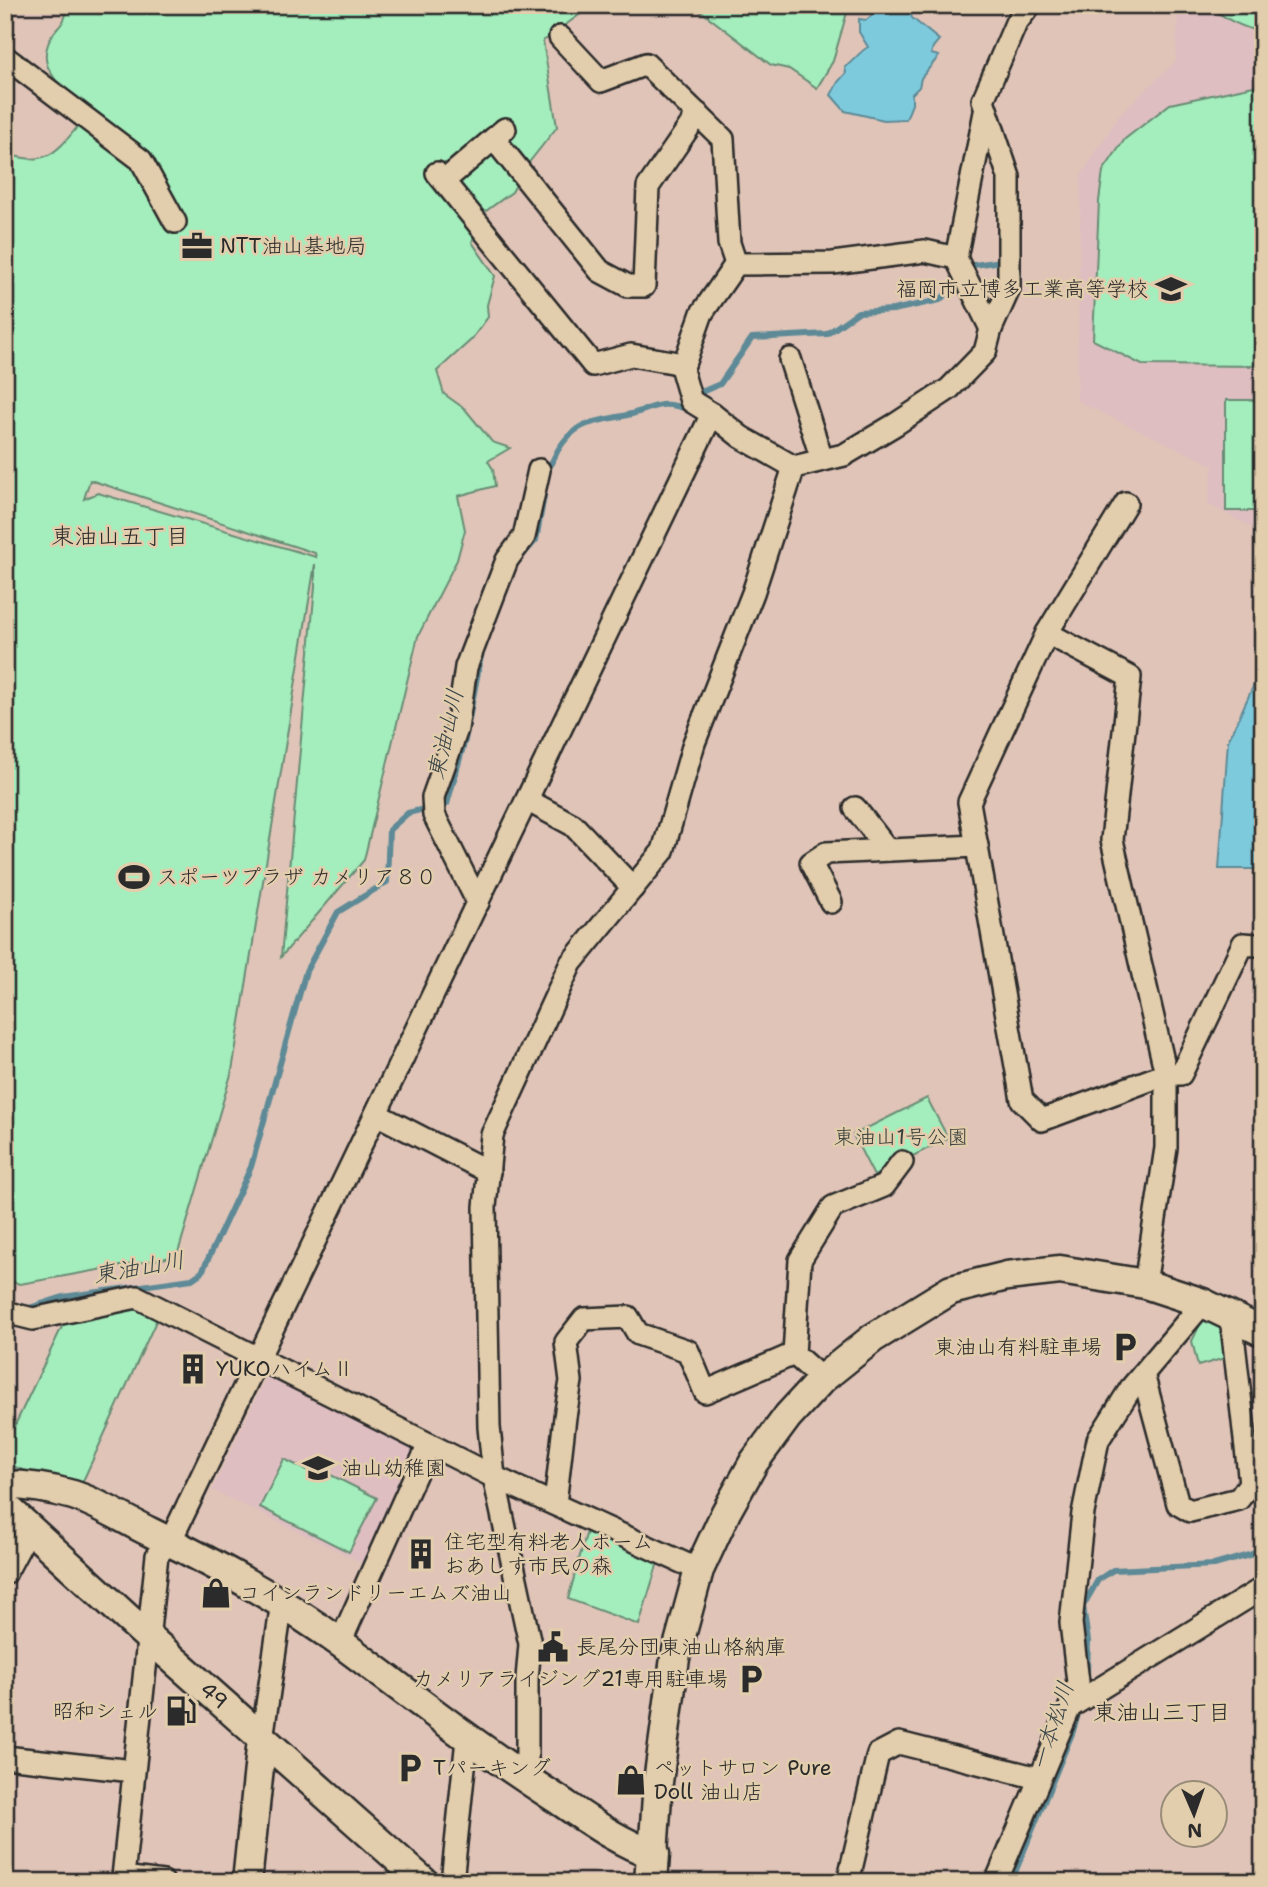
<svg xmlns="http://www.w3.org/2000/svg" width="1268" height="1887" viewBox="0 0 1268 1887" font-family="'Shantell Sans','Klee One',sans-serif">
  <rect width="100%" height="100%" fill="#e0c4b8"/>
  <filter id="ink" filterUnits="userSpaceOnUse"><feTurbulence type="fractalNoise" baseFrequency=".0143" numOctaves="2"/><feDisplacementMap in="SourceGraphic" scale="14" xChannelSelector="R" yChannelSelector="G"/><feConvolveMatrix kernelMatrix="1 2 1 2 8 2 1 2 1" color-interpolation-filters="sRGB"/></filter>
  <g filter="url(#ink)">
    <!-- built -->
    <g fill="#debec1">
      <path d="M 1178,5 L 1263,5 L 1263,533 L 1208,504 L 1213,465 L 1077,401 L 1081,176 L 1120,114 L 1176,61 Z"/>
      <path d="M 270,1369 L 425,1447 L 369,1566 L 212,1490 Z"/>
    </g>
    <!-- green -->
    <g fill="#a4edbc" stroke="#688c74" stroke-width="2" fill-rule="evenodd">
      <path d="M 67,5 L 593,5 L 543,41 L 557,127 L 527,165 L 512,192 L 482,214 L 472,242 L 495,276 L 487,305 L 488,317 L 471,340 L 437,371 L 444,394 L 465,409 L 492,442 L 510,448 L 488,461 L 493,469 L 495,486 L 458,496 L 465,530 L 457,560 L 418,636 L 364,860 L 281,957 L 315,586 L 315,564 L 232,1071 L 177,1256 L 20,1284 L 5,1280 L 5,153 C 43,167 55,155 78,126 C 75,117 73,107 69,99 C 59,80 39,69 48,44 C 53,27 67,27 67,5 ZM 90,480 L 315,553 L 316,557 L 98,493 L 84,499 Z"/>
      <path d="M 693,5 L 853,5 L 848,9 L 833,61 L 817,88 L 789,69 L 771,65 Z"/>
      <path d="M 1210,5 L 1263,5 L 1263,33 C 1243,27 1224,20 1210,5 Z"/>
      <path d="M 1263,84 L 1263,366 L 1142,365 L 1093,340 L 1099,201 L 1103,171 L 1125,139 L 1170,104 Z"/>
      <rect x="1226" y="400" width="37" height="111"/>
      <path d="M 927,1098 L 948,1138 L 874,1176 L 853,1135 Z"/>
      <path d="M 130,1304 L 157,1319 L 78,1492 L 5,1463 L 5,1446 L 68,1314 Z"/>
      <path d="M 1205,1314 L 1219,1316 L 1225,1358 L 1198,1366 L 1192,1341 Z"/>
      <path d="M 284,1459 L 310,1472 L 313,1466 L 377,1498 L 349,1552 L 260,1507 Z"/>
      <path d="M 587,1531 L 658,1562 L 639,1625 L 568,1599 Z"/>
    </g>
    <!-- water -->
    <g fill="#7ecadd" stroke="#5d8a96" stroke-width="2">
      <path d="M 880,5 L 914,5 L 917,11 L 910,12 L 912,18 L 939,40 L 933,47 L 931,54 L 939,56 L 921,78 L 919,87 L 912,94 L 912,104 L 906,119 L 884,120 L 845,111 L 831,95 L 838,82 L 846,73 L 845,67 C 854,61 859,52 868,47 L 859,32 L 859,19 L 866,20 L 879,10 Z"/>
      <path d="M 1263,665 L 1263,869 L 1219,869 L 1228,741 Z"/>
    </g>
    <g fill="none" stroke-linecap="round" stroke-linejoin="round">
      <!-- stream -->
      <g stroke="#5d8a96" stroke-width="6">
        <path d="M 968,271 L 974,265 L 1002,261"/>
        <path d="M 702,398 L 699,393 L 720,384 L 752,338 L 827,334 L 858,312 L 893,310 L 940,300 L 961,279"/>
        <path d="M 547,475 C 549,466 554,458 558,450 C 576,420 596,422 627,415 C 656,409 657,398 690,410"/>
        <path d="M 522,556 L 536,540 L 544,496"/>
        <path d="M 439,806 L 447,804 L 465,740 L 481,656"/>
        <path d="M 22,1308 L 26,1309 L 63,1297 L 192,1279 L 202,1272 L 251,1167 L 306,971 L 338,912 L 387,882 L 389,830 L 408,813 L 428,808"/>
        <path d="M 1087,1673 L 1088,1641 L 1083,1606 L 1098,1580 L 1113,1570 L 1214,1565 L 1263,1551"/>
        <path d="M 1011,1882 L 1073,1731 L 1079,1711"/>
      </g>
      <!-- minor casing -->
      <g stroke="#2b2b2b" stroke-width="26">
        <g id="minor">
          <path d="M 560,37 L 601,81 L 646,64 L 723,139 L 729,243 L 736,264"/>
          <path d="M 5,57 L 141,160 L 175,222"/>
          <path d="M 494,139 L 600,271 L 628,286 L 644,286 L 648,187 L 698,114"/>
          <path d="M 437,173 L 593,365 L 631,355 L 684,364"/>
          <path d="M 444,181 L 505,129"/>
          <path d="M 956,258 L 985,112"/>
          <path d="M 790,359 L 822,460"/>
          <path d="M 712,414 L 691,401 L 682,370 L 702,313 L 736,264 L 833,263 L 925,251 L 956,258 L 991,329"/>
          <path d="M 1126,503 L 1047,633 L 969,802 L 1022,1100 L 1042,1120 L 1166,1074 L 1181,1074 L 1243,944 L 1256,945"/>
          <path d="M 1047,633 L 1130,677 L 1112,840 L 1166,1074 L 1166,1148 L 1145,1284"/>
          <path d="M 527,800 L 573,825 L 633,888"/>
          <path d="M 855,808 L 888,850"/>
          <path d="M 831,902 L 811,863 L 826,853 L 977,846"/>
          <path d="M 478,903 L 434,815 L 433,797 L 457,729 L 466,667 L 507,560 L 524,537 L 539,470"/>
          <path d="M 376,1114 L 489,1172"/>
          <path d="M 5,1312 L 33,1319 L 137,1297 L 494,1477 L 699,1570"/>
          <path d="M 1143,1374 L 1178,1504 L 1190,1511 L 1239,1499 L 1250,1483 L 1231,1317"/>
          <path d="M 822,1379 L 794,1354 L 800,1260 L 833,1207 L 884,1186 L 902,1162"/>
          <path d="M 555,1504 L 565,1417 L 571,1381 L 566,1342 L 584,1319 L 628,1317 L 638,1334 L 688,1351 L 705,1392 L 794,1354"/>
          <path d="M 5,1574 L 30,1527"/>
          <path d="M 340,1643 L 429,1444"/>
          <path d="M 1070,1707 L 1263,1588"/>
          <path d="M 262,1739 L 282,1602"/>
          <path d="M 5,1757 L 133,1771"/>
          <path d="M 527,1780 L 527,1679 L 530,1644 L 494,1477 L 489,1427 L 485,1207 L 492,1135 L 571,963 L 663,851 L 694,743 L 753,593 L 794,467"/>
          <path d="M 163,1882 L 123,1877 L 157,1555 L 170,1542 L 712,414 L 741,437 L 794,467 L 844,455 L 896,424 L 949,389 L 985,352 L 991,329 L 1009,289 L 1009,177 L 983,100 L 1016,23 L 1030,5"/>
          <path d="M 452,1882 L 467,1739"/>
          <path d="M 848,1882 L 878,1754 L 899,1743 L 1038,1778"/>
          <path d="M 996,1882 L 1070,1707 L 1078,1682 L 1071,1623 L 1083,1513 L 1098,1440 L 1131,1388 L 1203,1303"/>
        </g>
      </g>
      <!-- tertiary casing -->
      <g stroke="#2b2b2b" stroke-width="33">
        <g id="tertiary">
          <path d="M 5,1485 C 27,1485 52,1489 73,1495 C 99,1503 125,1520 150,1532 C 216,1564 282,1600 342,1644 C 413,1697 482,1751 557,1799 C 588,1820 618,1842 653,1854 L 658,1782 L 675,1658 L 699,1570 L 726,1512 L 754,1462 L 788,1416 L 822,1379 L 873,1338 L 951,1290 L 1007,1276 L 1060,1270 L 1145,1284 L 1203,1303 L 1263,1332"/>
          <path id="s1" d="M 5,1506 L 147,1636 L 424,1882"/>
          <path d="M 247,1882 L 262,1739"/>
        </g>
      </g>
      <!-- secondary casing -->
      <g stroke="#2b2b2b" stroke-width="37">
        <path id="secondary" d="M 651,1882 L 653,1854"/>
      </g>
      <!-- minor -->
      <use href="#minor" stroke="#e2cdac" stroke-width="21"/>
      <!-- tertiary -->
      <use href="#tertiary" stroke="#e2cdac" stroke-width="28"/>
      <!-- secondary -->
      <use href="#secondary" stroke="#e2cdac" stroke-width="32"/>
    </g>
  </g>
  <!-- icons -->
  <defs>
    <g id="office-bare" transform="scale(2.415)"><path d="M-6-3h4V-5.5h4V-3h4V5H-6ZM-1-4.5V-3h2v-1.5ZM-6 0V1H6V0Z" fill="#2b2b2b" stroke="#e2cdac" stroke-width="2.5" paint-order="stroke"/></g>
    <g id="school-bare" transform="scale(2.415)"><path d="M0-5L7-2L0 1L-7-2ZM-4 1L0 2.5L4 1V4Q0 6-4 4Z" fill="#2b2b2b" stroke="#e2cdac" stroke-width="2.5" paint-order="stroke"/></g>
    <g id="stadium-bare" transform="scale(2.415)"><path d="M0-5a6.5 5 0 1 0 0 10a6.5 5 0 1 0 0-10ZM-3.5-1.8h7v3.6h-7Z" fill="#2b2b2b" stroke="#e2cdac" stroke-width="2.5" paint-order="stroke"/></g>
    <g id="parking-bare" transform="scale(2.415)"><path d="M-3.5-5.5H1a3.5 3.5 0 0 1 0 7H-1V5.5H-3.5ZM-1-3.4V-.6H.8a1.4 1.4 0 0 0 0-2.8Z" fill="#2b2b2b" stroke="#e2cdac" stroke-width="2.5" paint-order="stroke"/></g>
    <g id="building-bare" transform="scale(2.415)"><path d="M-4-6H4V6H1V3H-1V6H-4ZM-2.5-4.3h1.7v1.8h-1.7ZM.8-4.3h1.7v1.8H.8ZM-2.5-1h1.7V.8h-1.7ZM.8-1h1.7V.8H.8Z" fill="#2b2b2b" stroke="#e2cdac" stroke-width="2.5" paint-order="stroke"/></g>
    <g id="shop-bare" transform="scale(2.415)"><path d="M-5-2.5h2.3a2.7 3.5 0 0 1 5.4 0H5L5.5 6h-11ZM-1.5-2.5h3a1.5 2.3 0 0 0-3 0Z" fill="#2b2b2b" stroke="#e2cdac" stroke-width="2.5" paint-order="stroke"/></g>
    <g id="civic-bare" transform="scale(2.415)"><path d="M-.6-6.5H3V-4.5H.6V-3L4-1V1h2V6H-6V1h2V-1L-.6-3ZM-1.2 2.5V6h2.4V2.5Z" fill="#2b2b2b" stroke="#e2cdac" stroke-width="2.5" paint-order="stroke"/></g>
    <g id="fuel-bare" transform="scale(2.415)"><path d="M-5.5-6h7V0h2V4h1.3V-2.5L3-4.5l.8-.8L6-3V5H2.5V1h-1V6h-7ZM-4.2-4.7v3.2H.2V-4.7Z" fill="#2b2b2b" stroke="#e2cdac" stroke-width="2.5" paint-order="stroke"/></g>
  </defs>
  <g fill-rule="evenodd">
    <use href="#office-bare" x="197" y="246"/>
    <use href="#school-bare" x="1171" y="289"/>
    <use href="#stadium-bare" x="134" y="877"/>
    <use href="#parking-bare" x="1125" y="1347"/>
    <use href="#building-bare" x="193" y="1369"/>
    <use href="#school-bare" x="318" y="1468"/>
    <use href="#building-bare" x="421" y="1554"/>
    <use href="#shop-bare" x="216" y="1593"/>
    <use href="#civic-bare" x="553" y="1647"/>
    <use href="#parking-bare" x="751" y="1679"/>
    <use href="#fuel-bare" x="181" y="1711"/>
    <use href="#parking-bare" x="410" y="1768"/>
    <use href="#shop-bare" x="631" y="1780"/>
  </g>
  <g text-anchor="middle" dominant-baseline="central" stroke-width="5" stroke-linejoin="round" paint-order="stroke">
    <!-- poi labels -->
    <g font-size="21" fill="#2b2b2b" stroke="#e2cdac" text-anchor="start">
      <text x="220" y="246">NTT油山基地局</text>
      <text x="1148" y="289" text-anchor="end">福岡市立博多工業高等学校</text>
      <text x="157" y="877">スポーツプラザ カメリア８０</text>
      <text x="1102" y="1347" text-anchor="end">東油山有料駐車場</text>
      <text x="216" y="1369">YUKOハイムⅡ</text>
      <text x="341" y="1468">油山幼稚園</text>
      <text x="444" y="1542">住宅型有料老人ホーム<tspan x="444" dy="24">おあしす市民の森</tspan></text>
      <text x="239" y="1593">コインランドリーエムズ油山</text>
      <text x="576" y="1647">長尾分団東油山格納庫</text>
      <text x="728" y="1679" text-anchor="end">カメリアライジング21専用駐車場</text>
      <text x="158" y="1711" text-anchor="end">昭和シェル</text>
      <text x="433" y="1768">Tパーキング</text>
      <text x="654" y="1768">ペットサロン Pure<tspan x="654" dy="24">Doll 油山店</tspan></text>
    </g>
    <!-- park labels -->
    <g font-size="21" fill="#373e3a" stroke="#e2cdac">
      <text x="901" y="1137">東油山1号公園</text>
    </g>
    <!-- street labels -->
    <g font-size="21" fill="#2b2b2b" stroke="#e2cdac">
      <text stroke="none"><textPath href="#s1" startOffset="282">49</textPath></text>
    </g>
    <!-- neighbourhood labels -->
    <g font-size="23" fill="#2b2b2b" stroke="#e2cdac">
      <text x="120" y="536">東油山五丁目</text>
      <text x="1162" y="1712">東油山三丁目</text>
    </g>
    <!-- water labels -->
    <g font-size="23" font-style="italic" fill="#374346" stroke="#e2cdac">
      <text transform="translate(445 734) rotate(-77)">東油山川</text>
      <text transform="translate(139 1267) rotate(-10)">東油山川</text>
      <text transform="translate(1052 1726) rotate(-72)">一本松川</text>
    </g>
  </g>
  <!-- margin -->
  <rect width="1268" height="1887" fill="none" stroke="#e2cdac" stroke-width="28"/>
  <rect x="14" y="14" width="1240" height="1859" fill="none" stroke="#2b2b2b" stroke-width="2.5" filter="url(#ink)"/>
  <!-- north arrow -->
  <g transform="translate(1194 1814) rotate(178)"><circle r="33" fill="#e2cdac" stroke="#998c78" stroke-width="2"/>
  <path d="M0-5L12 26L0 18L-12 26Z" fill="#2b2b2b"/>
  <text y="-10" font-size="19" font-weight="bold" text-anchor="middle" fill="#2b2b2b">N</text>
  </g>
</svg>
